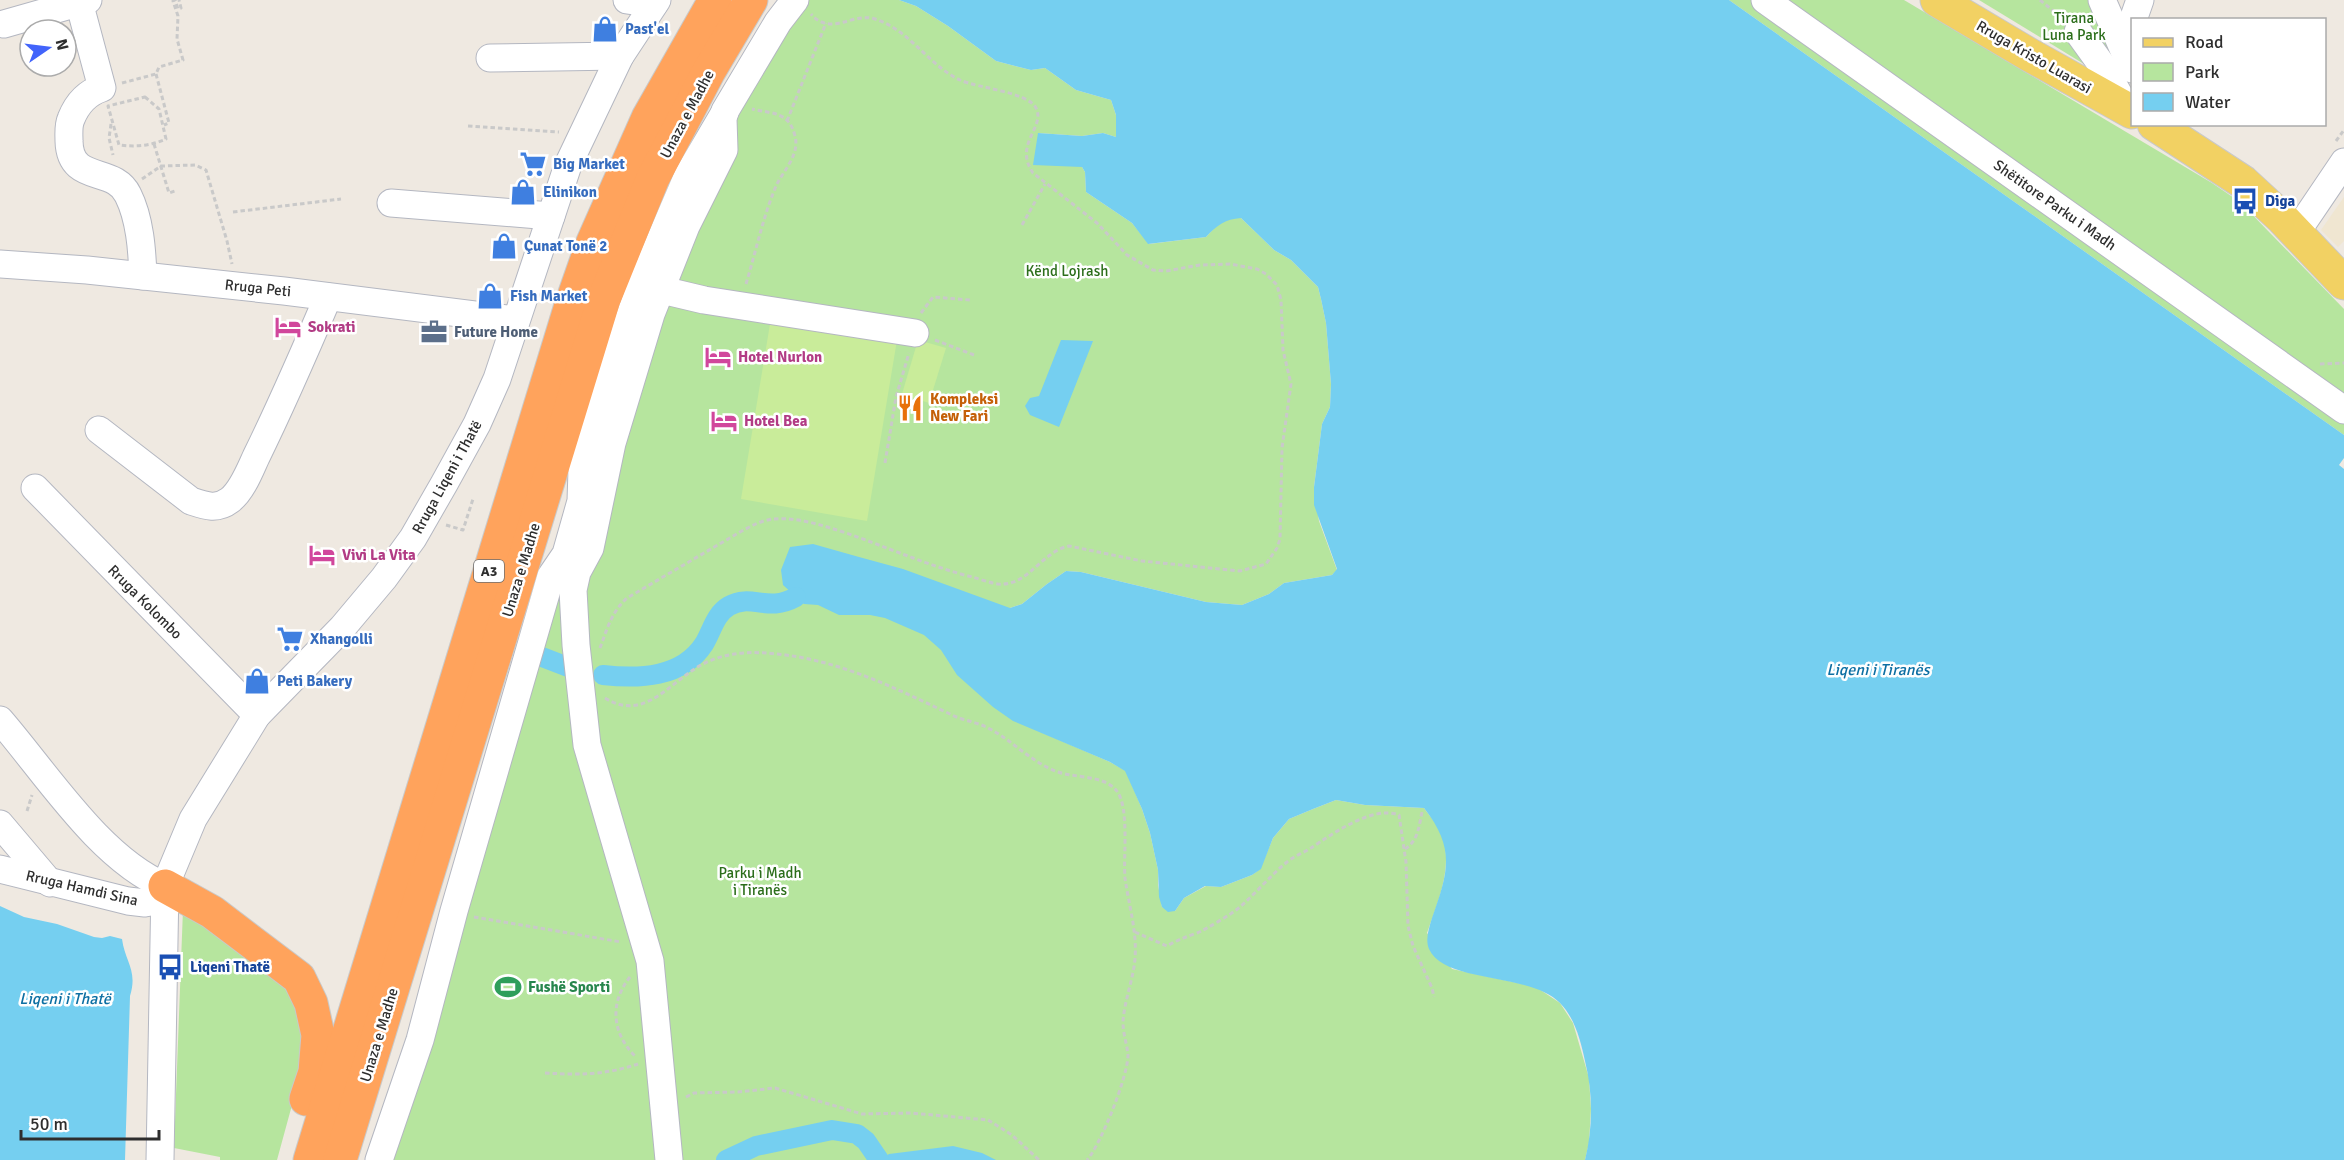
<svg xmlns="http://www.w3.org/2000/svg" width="2344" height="1160" viewBox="0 0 2344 1160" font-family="Signika,sans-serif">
  <rect width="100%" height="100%" fill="#efe9e1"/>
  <!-- education -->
  <path fill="#f0e6d1" d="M 2344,197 L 2344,241 L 2338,247 L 2321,230 Z"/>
  <!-- green -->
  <g fill="#b6e59e">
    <path d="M 799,0 L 899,0 L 916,6 L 948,26 L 996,61 L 1031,70 L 1045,68 L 1076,90 L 1111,100 L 1116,115 L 1116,137 L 1103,133 L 1082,136 L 1038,133 L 1082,167 L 1085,172 L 1086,192 L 1132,223 L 1149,244 L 1206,237 L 1217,225 L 1231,218 L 1241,218 L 1274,250 L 1291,260 L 1318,287 L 1321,299 L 1326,323 L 1331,384 L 1330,407 L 1322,424 L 1314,487 L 1319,521 L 1337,570 L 1332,575 L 1284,583 L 1269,594 L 1242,605 L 1206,602 L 1081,572 L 1066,571 L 1047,584 L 1022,604 L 1010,608 L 1013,720 L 1110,762 L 1126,771 L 1142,809 L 1150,833 L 1158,870 L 1158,885 L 1162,907 L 1175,911 L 1184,898 L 1206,886 L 1221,887 L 1252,875 L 1260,869 L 1273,838 L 1289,819 L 1313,809 L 1336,800 L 1365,805 L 1424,808 C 1428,814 1434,820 1438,827 C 1457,860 1438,901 1427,933 L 1452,969 L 1536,987 L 1560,1003 L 1573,1023 L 1589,1078 L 1591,1109 L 1589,1143 L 1585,1160 L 386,1160 L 561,580 L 688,202 Z"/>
    <path d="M 1729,0 L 1904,0 L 2212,183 L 2240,202 L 2344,309 L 2344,435 Z"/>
    <path d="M 1979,0 L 2093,0 L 2117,59 L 2097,72 Z"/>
    <path d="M 183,909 L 286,972 L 307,1050 L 277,1160 L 220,1160 L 220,1157 L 174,1148 Z"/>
  </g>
  <!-- pitch -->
  <g fill="#c9ec9a">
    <path d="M 771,318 L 897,340 L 867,521 L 741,499 Z"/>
    <path d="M 918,340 L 946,348 L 929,403 L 902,394 Z"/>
  </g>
  <!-- water -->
  <g fill="#75cff0">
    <path d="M 899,0 L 1729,0 L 2344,435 L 2344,458 L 2339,465 L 2344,469 L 2344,1160 L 1585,1160 C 1593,1128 1593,1093 1585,1061 C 1581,1042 1575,1018 1560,1003 C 1530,972 1445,984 1429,949 C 1425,939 1429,928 1432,918 C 1448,872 1456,849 1424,808 L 1365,805 L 1336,800 L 1313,809 L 1289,819 L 1273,838 L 1261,869 L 1252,875 L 1221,887 L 1205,886 L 1184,898 L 1175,911 L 1168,912 L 1162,907 L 1159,897 L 1158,870 L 1150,833 L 1142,809 L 1125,771 L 1110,762 L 1013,721 L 993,707 L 957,675 L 941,650 L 924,635 L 885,618 L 870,615 L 839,615 L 818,605 L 804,604 L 783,585 L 781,570 L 790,547 L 813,544 L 859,557 L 903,569 L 1010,608 L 1022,604 L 1047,584 L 1066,571 L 1081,572 L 1206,602 L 1242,605 L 1269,594 L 1284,583 L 1332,575 L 1337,569 L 1314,505 L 1314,487 L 1322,424 L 1330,407 L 1331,384 L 1326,323 L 1321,299 L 1318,287 L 1291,260 L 1274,250 L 1241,218 C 1225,219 1216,226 1206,237 L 1148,244 L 1132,223 L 1086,192 L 1085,172 L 1082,167 L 1033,165 L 1038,133 L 1082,136 L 1103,133 L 1116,137 L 1116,115 L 1111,100 L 1076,90 L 1045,68 L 1031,70 L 996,61 L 948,26 L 916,6 Z"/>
    <path d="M 1061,340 L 1093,341 L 1059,427 L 1030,415 L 1025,406 L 1030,398 L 1039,396 Z"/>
    <path d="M 0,906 L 24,917 L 57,924 L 94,937 L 102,938 L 110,936 L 122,939 C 125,962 138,970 130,996 L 125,1160 L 0,1160 Z"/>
    <path d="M 953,1146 L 982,1153 L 996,1160 L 880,1160 L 889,1154 Z"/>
  </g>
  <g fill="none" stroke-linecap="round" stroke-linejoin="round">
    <!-- canal -->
    <g stroke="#75cff0" stroke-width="20">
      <path d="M 542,657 L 568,667"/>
      <path d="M 603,675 C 639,679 682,678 704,644 C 712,631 715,614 729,606 C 752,593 767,613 796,597"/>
      <path d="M 726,1160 L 756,1146 L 832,1130 L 857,1134 L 866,1141 L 879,1160"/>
    </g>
    <!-- minor casing -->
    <g stroke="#b4b7c1" stroke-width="29">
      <g id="minor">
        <path d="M 627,0 L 654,4"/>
        <path d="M 1765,0 L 2344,410"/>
        <path d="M 2102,0 L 2132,69"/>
        <path d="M 79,2 L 102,88 C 86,93 77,104 71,119 C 68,126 69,134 69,141 C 70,185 114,165 128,195 C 140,219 142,250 143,276"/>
        <path d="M 2133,20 L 2140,0"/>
        <path d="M 4,24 L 88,0"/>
        <path d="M 2078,32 L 2104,68 L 2127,109"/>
        <path d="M 490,58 L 620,56"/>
        <path d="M 391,203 L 551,216"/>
        <path d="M 2296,233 L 2344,162"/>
        <path d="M 0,264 L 87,270 L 284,291 L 515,320"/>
        <path d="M 645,286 L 704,300 L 915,333"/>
        <path d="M 99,430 L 191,501 C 206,506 217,510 230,500 C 242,491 250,470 256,457 C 282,404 305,351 328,297"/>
        <path d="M 35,488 L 257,715"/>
        <path d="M 0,720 C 46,773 100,859 165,886"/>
        <path d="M 0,824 L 50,883"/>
        <path d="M 0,869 L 128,901 L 145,903 L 164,900"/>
        <path d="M 160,1160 L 165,886 L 193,819 L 257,715 L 342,628 L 384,578 L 413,538 L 444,484 L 477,424 L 497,379 L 568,165 L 620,56 L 657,0"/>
        <path d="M 379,1160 L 420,1040 L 454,911 L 551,576 L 566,554 L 581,501 L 582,470 L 628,321 L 641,285 L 688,175 L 725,112"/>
        <path d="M 669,1160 L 650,961 L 587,745 L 576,645 L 573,590 L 577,572 L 590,548 L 612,443 L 651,314 L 686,226 L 724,150 L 723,119 L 725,111 L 778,22 L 795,0"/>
      </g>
    </g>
    <!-- major casing -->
    <g stroke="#c9c9c9" stroke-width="35">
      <g id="major">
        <path d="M 1937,0 L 2028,54 L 2132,112"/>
        <path d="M 2154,124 L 2243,182 L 2281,217 L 2344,283"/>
      </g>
    </g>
    <!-- highway casing -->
    <g stroke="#c9c9c9" stroke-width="35">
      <g id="highway">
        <path d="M 165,886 L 212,912 L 299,978 L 311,1003 L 318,1035 L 315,1072 L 306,1099"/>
        <path d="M 310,1160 L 572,302 L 593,242 L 648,118 L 715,0"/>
        <path d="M 340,1160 L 604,299 L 653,178 L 709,71 L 751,0"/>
      </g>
    </g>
    <!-- path -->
    <g stroke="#c9c9c9" stroke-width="3" stroke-dasharray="4.5 3" stroke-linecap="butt">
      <path d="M 2040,0 L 2063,19"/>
      <path d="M 156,74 L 169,123 L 164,125"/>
      <path d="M 122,83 L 156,74 L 159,67 L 183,60 L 177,39 L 178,16 L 173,1 L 175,0 L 178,9 L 181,8 L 179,0"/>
      <path d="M 145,97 L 159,109 L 166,139 C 150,146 136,147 119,145 L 108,106 Z"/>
      <path d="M 787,121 L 826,23"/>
      <path d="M 111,124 L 109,138 L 113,155"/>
      <path d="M 468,126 L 559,132"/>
      <path d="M 2336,141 L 2344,130"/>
      <path d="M 154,144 L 169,193 L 175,191"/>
      <path d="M 142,179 L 161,166 L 195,165 L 206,170 L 227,241 L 232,264"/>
      <path d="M 233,212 L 341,199"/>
      <path d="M 1022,225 L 1045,184"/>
      <path d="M 746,284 C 756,251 763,217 776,186 C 783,171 800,155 795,136 C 789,111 772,114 752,109"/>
      <path d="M 921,313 L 933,297 L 970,300"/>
      <path d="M 935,340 L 974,355"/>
      <path d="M 2320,364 L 2344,363"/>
      <path d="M 885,463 L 896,397 L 909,353"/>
      <path d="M 446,525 L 463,530 L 473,499"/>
      <path d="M 600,648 C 607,629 612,611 627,598 L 740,532 C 751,526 762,520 774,519 C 795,517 818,524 837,530 C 883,545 925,565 972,577 C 980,579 990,583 998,584 C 1028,587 1042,551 1069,546 L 1142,561 L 1240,571 L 1266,564 L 1277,548 L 1280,539 L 1282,448 L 1291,384 L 1283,350 L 1281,300 L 1277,285 L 1266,274 L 1257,269 L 1230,264 L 1200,265 L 1166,271 L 1153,270 L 1127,255 L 1097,223 L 1033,173 C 1013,144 1046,127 1036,108 C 1028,92 977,88 960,80 C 928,65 910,30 875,19 C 852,12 831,37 811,14"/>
      <path d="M 605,698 C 645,723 670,681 703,664 C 726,652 752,651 777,654 C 839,660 895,688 950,714 C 963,721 978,722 990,729 C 1013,741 1032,763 1058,772 C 1075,778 1103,775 1116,790 C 1130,806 1123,856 1125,878 C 1129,908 1139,936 1134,967 C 1131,985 1124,1004 1123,1022 C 1123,1034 1127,1044 1128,1055 C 1128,1076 1101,1144 1087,1160"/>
      <path d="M 27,811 L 32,795"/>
      <path d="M 1405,849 C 1418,841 1419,826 1422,812"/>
      <path d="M 474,917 L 621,942"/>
      <path d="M 1135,932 L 1167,946 C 1177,940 1186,937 1197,933 C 1205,930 1233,913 1240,907 C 1256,893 1270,876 1287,862 C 1294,856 1303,853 1311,848 C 1332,834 1373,805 1399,815 L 1406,862 L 1408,926 L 1413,946 L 1432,988 L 1434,997"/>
      <path d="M 630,977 C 609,1003 612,1034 636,1057"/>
      <path d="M 545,1073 C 580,1075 605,1075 638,1064"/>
      <path d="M 686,1097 L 694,1093 L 738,1092 L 775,1088 L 862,1114 L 911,1113 L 988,1120 L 1012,1135 L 1039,1160"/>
    </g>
    <!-- minor -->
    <use href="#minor" stroke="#fff" stroke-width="27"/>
    <!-- major -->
    <use href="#major" stroke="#f2d163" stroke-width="33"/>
    <!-- highway -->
    <use href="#highway" stroke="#ffa35c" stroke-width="33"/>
  </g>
  <!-- icons -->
  <defs>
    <g id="shop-bare" transform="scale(2.07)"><path d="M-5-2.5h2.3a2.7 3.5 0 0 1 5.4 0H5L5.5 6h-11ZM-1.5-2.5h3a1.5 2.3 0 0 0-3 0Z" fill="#3f7fe0" stroke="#fff" stroke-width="2.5" paint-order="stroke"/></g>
    <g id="supermarket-bare" transform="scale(2.07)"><path d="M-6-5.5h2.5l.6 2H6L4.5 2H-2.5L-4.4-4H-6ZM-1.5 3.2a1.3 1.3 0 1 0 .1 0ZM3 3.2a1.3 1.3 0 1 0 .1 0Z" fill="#3f7fe0" stroke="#fff" stroke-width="2.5" paint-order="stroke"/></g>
    <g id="bus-bare" transform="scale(2.07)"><path d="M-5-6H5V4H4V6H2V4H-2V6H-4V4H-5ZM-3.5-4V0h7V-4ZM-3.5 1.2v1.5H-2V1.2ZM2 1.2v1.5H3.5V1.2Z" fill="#1a4fb4" stroke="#fff" stroke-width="2.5" paint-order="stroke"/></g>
    <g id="hotel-bare" transform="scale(2.07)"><path d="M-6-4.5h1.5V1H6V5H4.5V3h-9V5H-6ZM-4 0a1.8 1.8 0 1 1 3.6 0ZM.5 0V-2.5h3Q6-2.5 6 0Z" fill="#d1479c" stroke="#fff" stroke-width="2.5" paint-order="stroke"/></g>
    <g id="office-bare" transform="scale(2.07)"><path d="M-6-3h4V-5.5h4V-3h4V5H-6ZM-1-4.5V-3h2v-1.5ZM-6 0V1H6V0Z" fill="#5c6f8a" stroke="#fff" stroke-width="2.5" paint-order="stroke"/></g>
    <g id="restaurant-bare" transform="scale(2.07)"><path d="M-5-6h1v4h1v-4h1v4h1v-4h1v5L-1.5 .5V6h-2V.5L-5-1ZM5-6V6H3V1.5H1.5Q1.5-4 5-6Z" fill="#e8710a" stroke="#fff" stroke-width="2.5" paint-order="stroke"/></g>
    <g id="stadium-bare" transform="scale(2.07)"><path d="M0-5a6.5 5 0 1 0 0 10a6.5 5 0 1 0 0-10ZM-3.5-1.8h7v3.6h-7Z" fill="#2e9e5b" stroke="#fff" stroke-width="2.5" paint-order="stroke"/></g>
  </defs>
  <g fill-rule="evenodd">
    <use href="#shop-bare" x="605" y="29"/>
    <use href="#supermarket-bare" x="533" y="164"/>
    <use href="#shop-bare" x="523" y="192"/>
    <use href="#bus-bare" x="2245" y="201"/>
    <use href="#shop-bare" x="504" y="246"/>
    <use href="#shop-bare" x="490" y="296"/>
    <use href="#hotel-bare" x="288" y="327"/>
    <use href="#office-bare" x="434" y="332"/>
    <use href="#hotel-bare" x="718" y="357"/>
    <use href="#restaurant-bare" x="910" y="408"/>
    <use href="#hotel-bare" x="724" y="421"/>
    <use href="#hotel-bare" x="322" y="555"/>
    <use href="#supermarket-bare" x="290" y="639"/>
    <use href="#shop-bare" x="257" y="681"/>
    <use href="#bus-bare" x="170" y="967"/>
    <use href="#stadium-bare" x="508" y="987"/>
  </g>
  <g text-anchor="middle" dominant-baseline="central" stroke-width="5" stroke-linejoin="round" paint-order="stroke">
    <!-- shield labels -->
    <rect fill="#fff" stroke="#6d6d6d" stroke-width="1.5" x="474" y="560" width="30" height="22" rx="4.5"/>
    <g font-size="14" font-weight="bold" fill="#2e2e2e">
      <text x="489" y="571">A3</text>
    </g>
    <!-- park labels -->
    <g font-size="15" fill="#2c6e1b" stroke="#fff">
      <text x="2074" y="18">Tirana<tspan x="2074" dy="17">Luna Park</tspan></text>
      <text x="1067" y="271">Kënd Lojrash</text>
      <text x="760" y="873">Parku i Madh<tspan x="760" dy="17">i Tiranës</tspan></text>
    </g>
    <!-- shop labels -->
    <g font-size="15" font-weight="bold" fill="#366cbe" stroke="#fff" text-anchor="start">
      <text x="625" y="29">Past'el</text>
      <text x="553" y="164">Big Market</text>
      <text x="543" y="192">Elinikon</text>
      <text x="524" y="246">Çunat Tonë 2</text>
      <text x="510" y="296">Fish Market</text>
      <text x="310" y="639">Xhangolli</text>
      <text x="277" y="681">Peti Bakery</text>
    </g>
    <!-- street labels -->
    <g font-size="15" fill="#2e2e2e" stroke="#fff">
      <text transform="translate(2034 57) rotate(30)">Rruga Kristo Luarasi</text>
      <text transform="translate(687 114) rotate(-62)">Unaza e Madhe</text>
      <text transform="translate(2055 205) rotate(35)">Shëtitore Parku i Madh</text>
      <text transform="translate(258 288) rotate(6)">Rruga Peti</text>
      <text transform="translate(447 477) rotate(-61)">Rruga Liqeni i Thatë</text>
      <text transform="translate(521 570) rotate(-73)">Unaza e Madhe</text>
      <text transform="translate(145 602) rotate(45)">Rruga Kolombo</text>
      <text transform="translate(82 888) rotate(13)">Rruga Hamdi Sina</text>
      <text transform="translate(379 1035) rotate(-73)">Unaza e Madhe</text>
    </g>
    <!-- transit labels -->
    <g font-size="15" font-weight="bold" fill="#164399" stroke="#fff" text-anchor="start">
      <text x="2265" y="201">Diga</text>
      <text x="190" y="967">Liqeni Thatë</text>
    </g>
    <!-- hotel labels -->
    <g font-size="15" font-weight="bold" fill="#b23c85" stroke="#fff" text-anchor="start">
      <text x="308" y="327">Sokrati</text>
      <text x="738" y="357">Hotel Nurlon</text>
      <text x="744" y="421">Hotel Bea</text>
      <text x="342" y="555">Vivi La Vita</text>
    </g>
    <!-- service labels -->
    <g font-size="15" font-weight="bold" fill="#4e5e75" stroke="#fff" text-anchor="start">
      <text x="454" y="332">Future Home</text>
    </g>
    <!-- food labels -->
    <g font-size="15" font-weight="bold" fill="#c56008" stroke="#fff" text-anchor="start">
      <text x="930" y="399">Kompleksi<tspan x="930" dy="17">New Fari</tspan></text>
    </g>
    <!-- leisure labels -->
    <g font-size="15" font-weight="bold" fill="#27864d" stroke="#fff" text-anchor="start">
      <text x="528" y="987">Fushë Sporti</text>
    </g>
    <!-- water labels -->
    <g font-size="16" font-style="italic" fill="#0d6fa3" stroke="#fff">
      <text x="1878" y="670">Liqeni i Tiranës</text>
      <text x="65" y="999">Liqeni i Thatë</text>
    </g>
  </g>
  <!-- legend -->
  <rect x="2131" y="18" width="195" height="108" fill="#ffffff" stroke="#ababab" stroke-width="1.5"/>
  <rect x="2143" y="38" width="30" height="9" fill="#f2d163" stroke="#ababab" stroke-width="1.5"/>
  <text x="2185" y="48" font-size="18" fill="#2e2e2e">Road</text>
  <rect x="2143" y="63" width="30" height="18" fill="#b6e59e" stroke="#ababab" stroke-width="1.5"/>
  <text x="2185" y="78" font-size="18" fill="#2e2e2e">Park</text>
  <rect x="2143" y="93" width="30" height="18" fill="#75cff0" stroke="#ababab" stroke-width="1.5"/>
  <text x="2185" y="108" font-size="18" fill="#2e2e2e">Water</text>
  <!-- north arrow -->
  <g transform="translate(48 48) rotate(76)"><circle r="28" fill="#ffffff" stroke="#ababab" stroke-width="1.5"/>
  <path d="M0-4.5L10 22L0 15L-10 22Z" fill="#4264fb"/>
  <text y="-9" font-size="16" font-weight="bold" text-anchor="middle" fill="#2e2e2e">N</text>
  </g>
  <!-- scale -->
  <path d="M21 1130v9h138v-9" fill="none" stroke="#2e2e2e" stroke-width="3"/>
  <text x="30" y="1130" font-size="18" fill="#2e2e2e" stroke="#ffffff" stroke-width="4.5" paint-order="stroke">50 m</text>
</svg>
